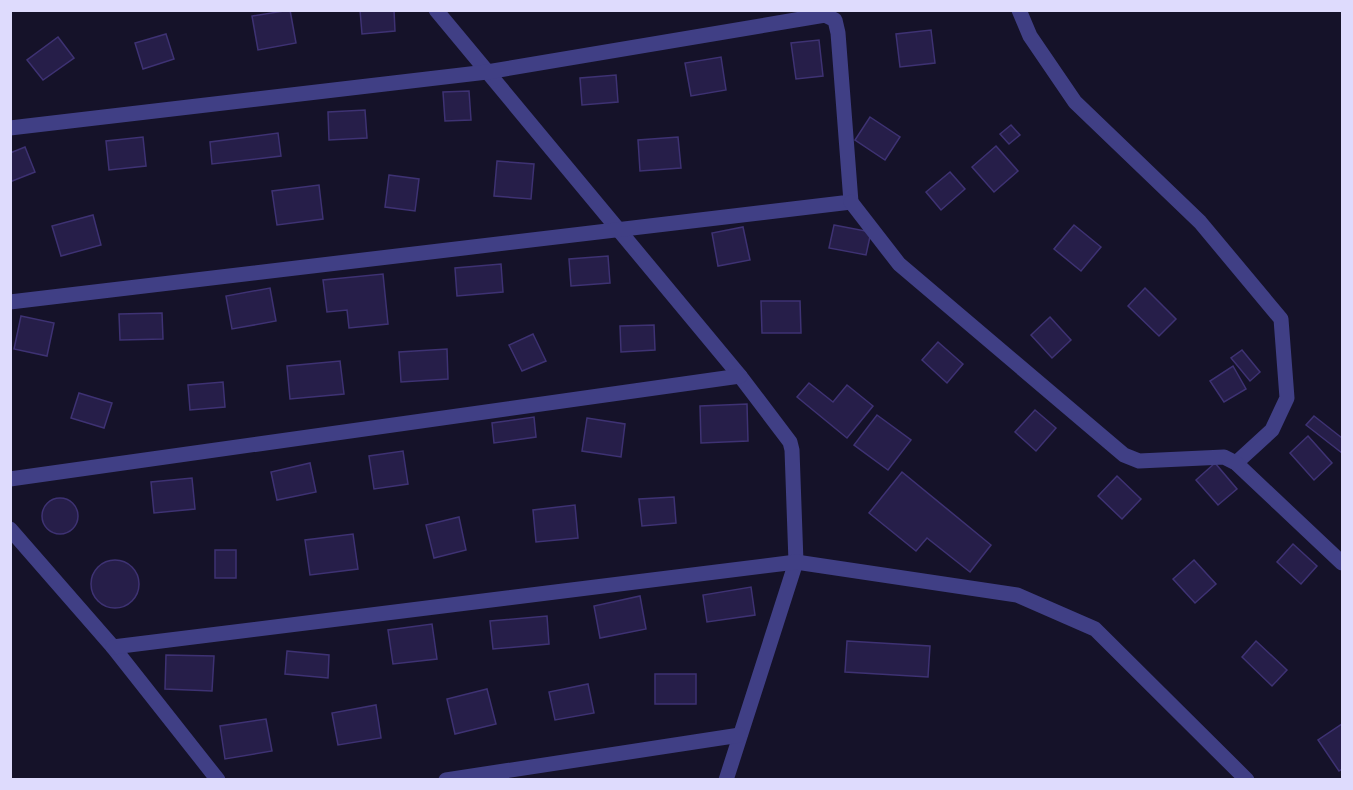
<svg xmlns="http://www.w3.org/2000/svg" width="1353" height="790" viewBox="0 0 1353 790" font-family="'Nunito Sans',sans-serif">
  <rect width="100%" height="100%" fill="#151229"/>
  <!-- building -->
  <g fill="#261e49" stroke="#3e3273" stroke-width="1.5">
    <path d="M 290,10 L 296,43 L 258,50 L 252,16 Z"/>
    <path d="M 360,10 L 394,10 L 395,31 L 362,34 Z"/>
    <path d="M 931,30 L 935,63 L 900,67 L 896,34 Z"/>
    <path d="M 166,34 L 174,59 L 143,69 L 135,43 Z"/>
    <path d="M 58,37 L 74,58 L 43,80 L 27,60 Z"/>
    <path d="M 819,40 L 823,76 L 796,79 L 791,43 Z"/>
    <path d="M 721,57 L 726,90 L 691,96 L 685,63 Z"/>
    <path d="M 616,75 L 618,102 L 582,105 L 580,78 Z"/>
    <path d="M 469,91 L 471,120 L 445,121 L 443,92 Z"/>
    <path d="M 365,110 L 367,138 L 329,140 L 328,112 Z"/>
    <path d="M 870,117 L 900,137 L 885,160 L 855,140 Z"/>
    <path d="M 1011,125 L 1020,135 L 1009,144 L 1000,134 Z"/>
    <path d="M 278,133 L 281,156 L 212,164 L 210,142 Z"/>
    <path d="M 143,137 L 146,166 L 109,170 L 106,141 Z"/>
    <path d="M 678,137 L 681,168 L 640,171 L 638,140 Z"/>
    <path d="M 996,146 L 1018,171 L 994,192 L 972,167 Z"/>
    <path d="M 25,147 L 35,172 L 10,182 L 10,153 Z"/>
    <path d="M 497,161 L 534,164 L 531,199 L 494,196 Z"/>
    <path d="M 950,172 L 965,189 L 941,210 L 926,192 Z"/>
    <path d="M 389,175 L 419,179 L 415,211 L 385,207 Z"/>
    <path d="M 319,185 L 323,219 L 277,225 L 272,191 Z"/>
    <path d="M 93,215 L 101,245 L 61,256 L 52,226 Z"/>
    <path d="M 834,225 L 871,232 L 866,255 L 829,248 Z"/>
    <path d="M 1074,225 L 1101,247 L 1081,271 L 1054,249 Z"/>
    <path d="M 743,227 L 750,260 L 718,266 L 712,233 Z"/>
    <path d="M 608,256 L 610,283 L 571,286 L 569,259 Z"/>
    <path d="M 501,264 L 503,292 L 457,296 L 455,268 Z"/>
    <path d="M 383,274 L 388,324 L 349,328 L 347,310 L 327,312 L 323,280 Z"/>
    <path d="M 270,288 L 276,321 L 232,329 L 226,296 Z"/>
    <path d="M 1145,288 L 1176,319 L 1159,336 L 1128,306 Z"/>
    <path d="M 761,301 L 800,301 L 801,333 L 762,333 Z"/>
    <path d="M 162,313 L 163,339 L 120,340 L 119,314 Z"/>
    <path d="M 21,316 L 54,323 L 47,356 L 14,349 Z"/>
    <path d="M 1050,317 L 1071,340 L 1052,358 L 1031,335 Z"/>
    <path d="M 654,325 L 655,350 L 621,352 L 620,326 Z"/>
    <path d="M 533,334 L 546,361 L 522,371 L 509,345 Z"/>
    <path d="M 938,342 L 963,364 L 947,383 L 922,360 Z"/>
    <path d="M 447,349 L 448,379 L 401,382 L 399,352 Z"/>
    <path d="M 1242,350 L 1260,372 L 1250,381 L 1231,358 Z"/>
    <path d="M 340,361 L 344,394 L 290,399 L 287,366 Z"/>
    <path d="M 1233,366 L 1246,389 L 1224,402 L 1210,381 Z"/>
    <path d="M 223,382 L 225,407 L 190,410 L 188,385 Z"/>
    <path d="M 809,383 L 833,402 L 847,385 L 873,406 L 847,438 L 797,397 Z"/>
    <path d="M 79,393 L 112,403 L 104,428 L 71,418 Z"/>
    <path d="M 747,404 L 748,441 L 701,443 L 700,406 Z"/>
    <path d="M 1035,410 L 1056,428 L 1036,451 L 1015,432 Z"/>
    <path d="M 877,415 L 911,440 L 888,470 L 854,445 Z"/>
    <path d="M 1314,416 L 1342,438 L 1342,453 L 1306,425 Z"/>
    <path d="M 534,417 L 536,437 L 494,443 L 492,423 Z"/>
    <path d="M 587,418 L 625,424 L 621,457 L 582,451 Z"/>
    <path d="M 1308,436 L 1332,463 L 1314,480 L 1290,453 Z"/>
    <path d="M 403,451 L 408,484 L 374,489 L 369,456 Z"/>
    <path d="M 310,463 L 316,492 L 277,500 L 271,472 Z"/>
    <path d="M 1215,463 L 1237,489 L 1218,505 L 1196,480 Z"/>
    <path d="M 902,472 L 991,545 L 970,572 L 927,538 L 916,551 L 869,513 Z"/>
    <path d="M 1117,476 L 1141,499 L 1122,519 L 1098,496 Z"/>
    <path d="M 192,478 L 195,509 L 154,513 L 151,482 Z"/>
    <path d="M 674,497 L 676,523 L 642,526 L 639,499 Z"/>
    <circle cx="60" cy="516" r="18"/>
    <path d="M 575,505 L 578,538 L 536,542 L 533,510 Z"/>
    <path d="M 459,517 L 466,550 L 434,558 L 426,525 Z"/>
    <path d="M 353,534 L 358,569 L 310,575 L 305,540 Z"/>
    <path d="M 1293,544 L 1317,566 L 1301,584 L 1277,562 Z"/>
    <rect x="215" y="550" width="21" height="28"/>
    <path d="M 1194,560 L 1216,584 L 1195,603 L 1173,579 Z"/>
    <circle cx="115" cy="584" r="24"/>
    <path d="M 751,587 L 755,615 L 707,622 L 703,595 Z"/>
    <path d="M 640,596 L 646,629 L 600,638 L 594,606 Z"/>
    <path d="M 547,616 L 549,644 L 493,649 L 490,621 Z"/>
    <path d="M 432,624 L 437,659 L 393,664 L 388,630 Z"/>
    <path d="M 847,641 L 930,646 L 928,677 L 845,672 Z"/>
    <path d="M 1256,641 L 1287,670 L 1272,686 L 1242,657 Z"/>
    <path d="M 287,651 L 329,655 L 328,678 L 285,674 Z"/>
    <path d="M 166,655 L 214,656 L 212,691 L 165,689 Z"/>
    <rect x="655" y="674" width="41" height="30"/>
    <path d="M 588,684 L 594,713 L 555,720 L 549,692 Z"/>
    <path d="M 487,689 L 496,724 L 455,734 L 447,699 Z"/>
    <path d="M 376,705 L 381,738 L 338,745 L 332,713 Z"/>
    <path d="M 266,719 L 272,751 L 225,759 L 220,726 Z"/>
    <path d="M 1342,724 L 1342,769 L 1339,771 L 1318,740 Z"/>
  </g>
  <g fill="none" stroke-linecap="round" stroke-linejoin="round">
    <!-- minor -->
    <g stroke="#403f85" stroke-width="15">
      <path d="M 436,10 L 740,376 L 790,442 L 792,450 L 796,562 L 726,780"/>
      <path d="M 1019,10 L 1030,36 L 1075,102 L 1200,222 L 1281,319 L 1287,398 L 1272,430 L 1236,463"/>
      <path d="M 10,128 L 487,72 L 825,15 L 835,20 L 838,33 L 851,202 L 10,302"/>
      <path d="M 851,202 L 899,264 L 1124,455 L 1139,461 L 1224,457 L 1236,463 L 1342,563"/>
      <path d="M 10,479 L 740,376"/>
      <path d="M 10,529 L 113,647 L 218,780"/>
      <path d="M 113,647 L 796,562 L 1017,595 L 1095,629 L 1247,780"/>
      <path d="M 446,780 L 740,735"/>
    </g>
  </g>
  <!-- border -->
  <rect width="1353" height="790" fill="none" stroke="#dedbfd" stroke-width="24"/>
</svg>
